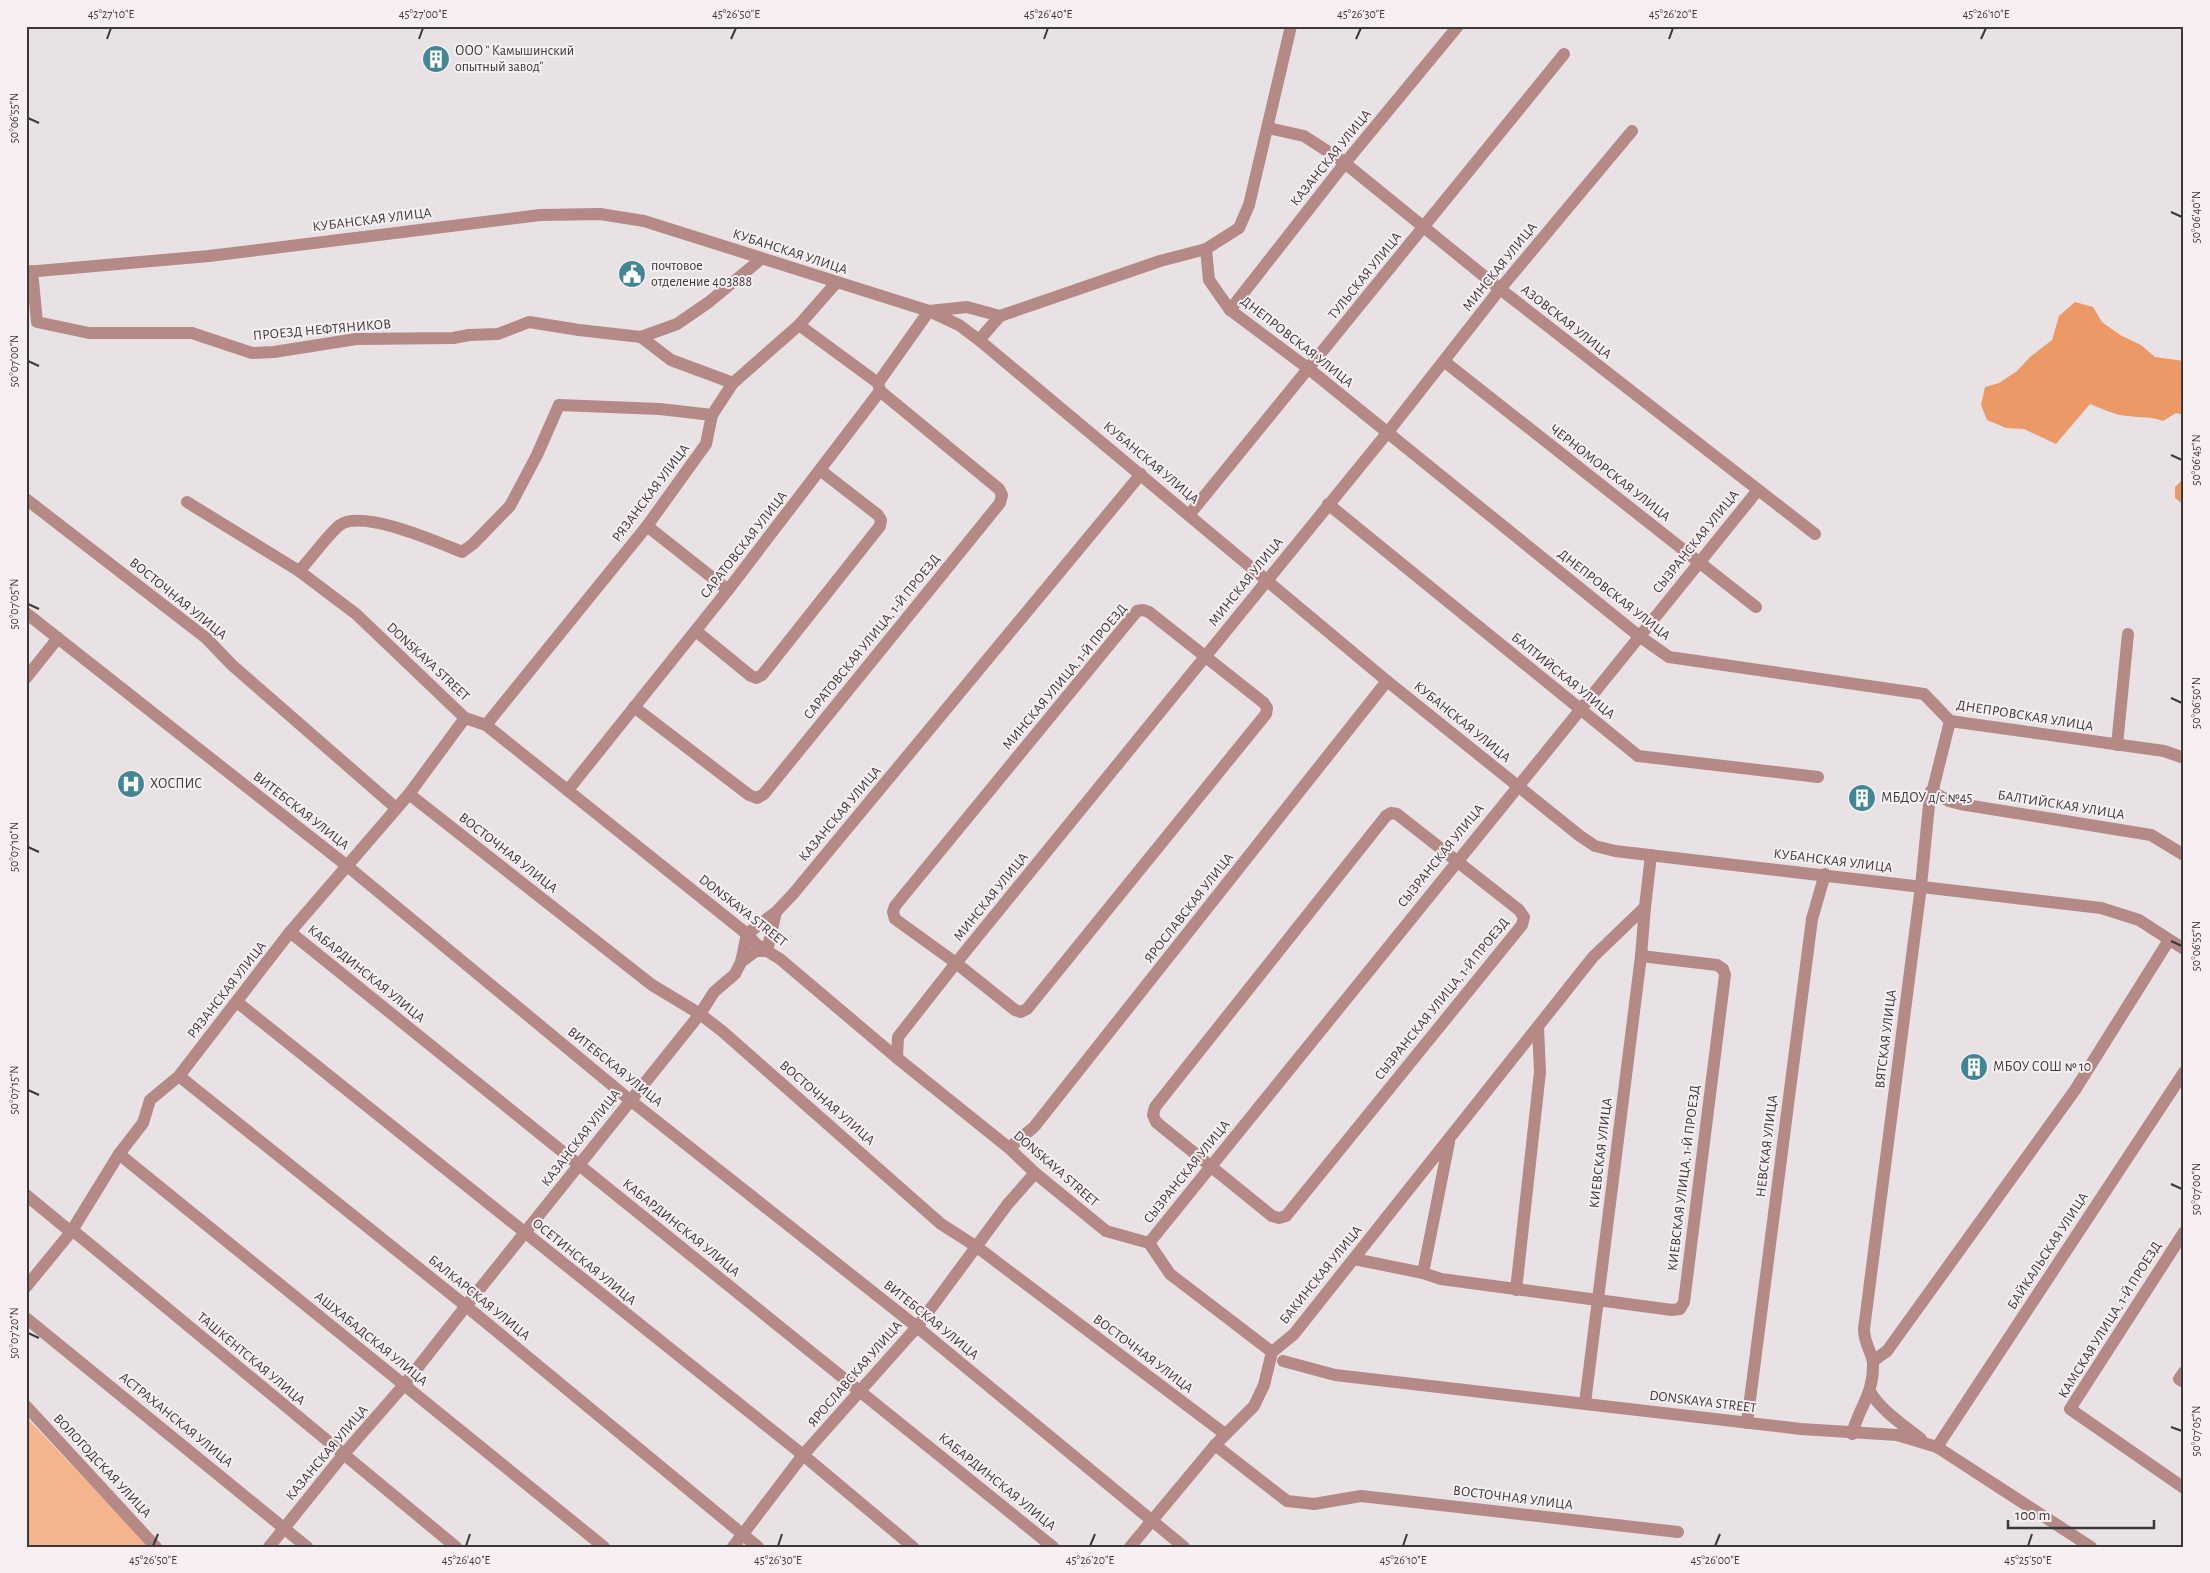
<svg xmlns="http://www.w3.org/2000/svg" width="2210" height="1573" viewBox="0 0 2210 1573" font-family="'Alegreya Sans',sans-serif">
  <rect width="100%" height="100%" fill="#e9e2e4"/>
  <!-- green -->
  <path fill="#f4b48e" d="M 26,1417 L 149,1547 L 26,1547 Z"/>
  <!-- forest -->
  <g fill="#ea9967">
    <path d="M 2075,302 L 2093,307 L 2102,322 L 2120,335 L 2141,345 L 2155,357 L 2184,361 L 2184,415 L 2176,413 L 2163,421 C 2150,416 2141,418 2128,416 C 2114,415 2103,409 2090,404 L 2056,444 L 2024,429 L 2006,428 L 1987,420 L 1981,405 L 1985,387 L 1999,383 L 2017,371 L 2030,357 L 2052,340 L 2059,316 Z"/>
    <path d="M 2184,457 L 2184,505 L 2175,498 L 2175,487 L 2182,480 L 2182,459 Z"/>
  </g>
  <g fill="none" stroke-linecap="round" stroke-linejoin="round">
    <!-- minor -->
    <g stroke="#b48986" stroke-width="12">
      <path d="M 1268,128 L 1304,136 L 1341,160 L 1500,289 L 1815,534"/>
      <path d="M 1206,249 L 1209,280 L 1230,310 L 1309,369 L 1639,636 L 1669,657 L 1924,694 L 1950,721 L 2164,751 L 2184,758"/>
      <path d="M 32,271 L 37,322 L 89,333 L 192,333 L 252,353 L 274,352 L 356,339 L 453,338 L 469,335 L 498,334 L 529,322 L 579,330 L 641,337 L 677,324 L 709,302 L 761,259"/>
      <path d="M 26,272 L 209,256 L 540,215 L 600,214 L 644,221 L 929,311 L 959,325 L 979,340 L 1387,681 L 1580,836 L 1595,846 L 1615,851 L 2101,908 L 2139,920 L 2184,949"/>
      <path d="M 1230,310 L 1345,163 L 1458,26"/>
      <path d="M 799,325 L 878,383"/>
      <path d="M 641,337 L 671,360 L 733,383"/>
      <path d="M 979,340 L 1000,316"/>
      <path d="M 1445,362 L 1756,607"/>
      <path d="M 26,499 L 206,638 L 232,665 L 396,808"/>
      <path d="M 187,502 L 299,571 L 356,614 L 465,718 L 486,725 L 747,934 L 756,944 L 780,959 L 897,1058 L 1009,1148 L 1035,1173 L 1106,1231 L 1149,1243 L 1170,1274 L 1272,1352"/>
      <path d="M 1328,504 L 1638,756 L 1818,777"/>
      <path d="M 1189,515 L 1564,54"/>
      <path d="M 647,526 L 728,590"/>
      <path d="M 299,571 C 310,560 329,533 340,525 C 363,509 437,542 462,552 L 473,544 L 510,506 L 537,455 L 559,405 L 660,409 L 712,415"/>
      <path d="M 1143,610 L 1149,612 L 1264,703 L 1267,708 L 1266,714 L 1027,1009 L 1021,1012 L 1015,1010 L 956,963 L 895,919 L 893,912 L 895,906 L 1137,611 Z"/>
      <path d="M 26,613 L 346,865 L 630,1100 L 917,1327 L 1184,1547"/>
      <path d="M 696,631 L 751,676 L 756,678 L 762,675 L 880,526 L 881,520 L 878,515 L 820,470"/>
      <path d="M 26,678 L 58,638"/>
      <path d="M 634,707 L 749,795 L 757,798 L 764,794 L 1000,503 L 1002,495 L 999,489 L 880,391"/>
      <path d="M 486,725 L 647,526 L 706,444 L 712,415 L 733,383 L 799,325 L 836,283"/>
      <path d="M 2117,745 L 2128,634"/>
      <path d="M 568,790 L 728,590 L 880,391 L 878,383 L 929,311 L 967,307 L 1000,316 L 1160,261 L 1206,249 L 1239,228 L 1249,205 L 1291,26"/>
      <path d="M 1931,791 L 1949,801 L 1960,804 L 2151,835 L 2184,855"/>
      <path d="M 409,794 L 652,985 L 700,1014 L 722,1031 L 941,1224 L 977,1247 L 1225,1434"/>
      <path d="M 1391,813 L 1397,814 L 1519,910 L 1524,917 L 1522,925 L 1286,1216 L 1279,1218 L 1272,1216 L 1156,1122 L 1153,1115 L 1155,1107 L 1386,816 Z"/>
      <path d="M 290,932 L 1053,1547"/>
      <path d="M 741,962 L 756,951 L 767,951 L 776,912"/>
      <path d="M 237,1002 L 803,1455 L 913,1547"/>
      <path d="M 897,1058 L 898,1037 L 956,963 L 1388,432 L 1500,289 L 1632,131"/>
      <path d="M 179,1076 L 466,1306 L 758,1547"/>
      <path d="M 1009,1148 L 1034,1127 L 1387,681"/>
      <path d="M 119,1154 L 604,1547"/>
      <path d="M 26,1195 L 71,1232 L 76,1233 L 456,1547"/>
      <path d="M 2184,1232 L 2070,1409 L 2184,1488"/>
      <path d="M 1149,1243 L 1758,490"/>
      <path d="M 1354,1259 L 1423,1273 L 1441,1279 L 1672,1310 L 1680,1309 L 1684,1302 L 1725,975 L 1723,969 L 1717,965 L 1641,956"/>
      <path d="M 1423,1273 L 1449,1142"/>
      <path d="M 26,1287 L 71,1232 L 119,1154 L 143,1123 L 150,1100 L 179,1076 L 290,932 L 409,794 L 465,718"/>
      <path d="M 1516,1290 L 1540,1072 L 1538,1027"/>
      <path d="M 26,1318 L 307,1547"/>
      <path d="M 1283,1361 L 1335,1375 L 1801,1429 L 1897,1435 L 1937,1447 L 2091,1547"/>
      <path d="M 1873,1361 L 1887,1351 L 2075,1090 L 2169,940"/>
      <path d="M 2184,1372 L 2179,1379 L 2184,1382"/>
      <path d="M 1870,1392 C 1883,1412 1902,1424 1921,1439"/>
      <path d="M 1585,1403 L 1641,956 L 1645,907"/>
      <path d="M 26,1406 L 156,1547"/>
      <path d="M 1747,1423 L 1812,919 L 1825,874"/>
      <path d="M 1852,1434 C 1859,1407 1874,1394 1873,1363 C 1872,1352 1864,1344 1864,1329 L 1921,886 L 1929,805 L 1950,721"/>
      <path d="M 1215,1445 L 1287,1501 L 1314,1504 L 1361,1496 L 1678,1532"/>
      <path d="M 1937,1447 L 2184,1072"/>
      <path d="M 269,1547 L 343,1455 L 404,1385 L 466,1306 L 700,1014 L 714,992 L 735,974 L 741,962 L 747,934 L 776,912 L 793,894 L 1141,474"/>
      <path d="M 733,1547 L 803,1455 L 917,1327 L 1007,1205 L 1035,1173"/>
      <path d="M 1130,1547 L 1215,1445 L 1254,1406 L 1264,1385 L 1272,1352 L 1294,1334 L 1593,957 L 1645,907 L 1651,855"/>
    </g>
  </g>
  <!-- ticks -->
  <path fill="none" stroke="#3b3839" stroke-width="2" d="M 107,39 L 111,28M 419,39 L 423,28M 731,39 L 736,28M 1044,39 L 1048,28M 1356,39 L 1361,28M 1669,39 L 1673,28M 1981,39 L 1986,28M 28,118 L 39,123M 2171,212 L 2182,217M 28,361 L 39,366M 2171,455 L 2182,460M 28,604 L 39,609M 2171,698 L 2182,703M 28,847 L 39,852M 2171,941 L 2182,946M 28,1090 L 39,1095M 2171,1184 L 2182,1189M 28,1333 L 39,1338M 2171,1427 L 2182,1431M 153,1546 L 158,1534M 466,1546 L 470,1534M 778,1546 L 782,1534M 1090,1546 L 1095,1534M 1403,1546 L 1407,1534M 1715,1546 L 1720,1534M 2028,1546 L 2032,1534"/>
  <!-- icons -->
  <defs>
    <g id="building-disc" transform="scale(1.4375)"><circle r="9.5" fill="#428595" stroke="#f7eff2"/><path d="M-4-6H4V6H1V3H-1V6H-4ZM-2.5-4.3h1.7v1.8h-1.7ZM.8-4.3h1.7v1.8H.8ZM-2.5-1h1.7V.8h-1.7ZM.8-1h1.7V.8H.8Z" fill="#fff"/></g>
    <g id="civic-disc" transform="scale(1.4375)"><circle r="9.5" fill="#428595" stroke="#f7eff2"/><path d="M-.6-6.5H3V-4.5H.6V-3L4-1V1h2V6H-6V1h2V-1L-.6-3ZM-1.2 2.5V6h2.4V2.5Z" fill="#fff"/></g>
    <g id="hospital-disc" transform="scale(1.4375)"><circle r="9.5" fill="#428595" stroke="#f7eff2"/><path d="M-5-5h3v3.5h4V-5h3V5h-3V1.5h-4V5h-3Z" fill="#fff"/></g>
  </defs>
  <g fill-rule="evenodd">
    <use href="#building-disc" x="436" y="59"/>
    <use href="#civic-disc" x="632" y="274"/>
    <use href="#hospital-disc" x="131" y="784"/>
    <use href="#building-disc" x="1862" y="798"/>
    <use href="#building-disc" x="1974" y="1067"/>
  </g>
  <g text-anchor="middle" dominant-baseline="central" stroke-width="4" stroke-linejoin="round" paint-order="stroke">
    <!-- poi labels -->
    <g font-size="14" fill="#3b3839" stroke="#f7eff2" text-anchor="start">
      <text x="455" y="51">ООО " Камышинский<tspan x="455" dy="16">опытный завод"</tspan></text>
      <text x="651" y="266">почтовое<tspan x="651" dy="16">отделение 403888</tspan></text>
      <text x="150" y="784">ХОСПИС</text>
      <text x="1881" y="798">МБДОУ д/с №45</text>
      <text x="1993" y="1067">МБОУ СОШ № 10</text>
    </g>
    <!-- street labels -->
    <g font-size="14" fill="#3b3839" stroke="#f7eff2">
      <text transform="translate(1331 158) rotate(-51)">КАЗАНСКАЯ УЛИЦА</text>
      <text transform="translate(372 220) rotate(-7)">КУБАНСКАЯ УЛИЦА</text>
      <text transform="translate(790 252) rotate(18)">КУБАНСКАЯ УЛИЦА</text>
      <text transform="translate(1500 267) rotate(-51)">МИНСКАЯ УЛИЦА</text>
      <text transform="translate(1365 276) rotate(-51)">ТУЛЬСКАЯ УЛИЦА</text>
      <text transform="translate(1566 322) rotate(38)">АЗОВСКАЯ УЛИЦА</text>
      <text transform="translate(322 330) rotate(-5)">ПРОЕЗД НЕФТЯНИКОВ</text>
      <text transform="translate(1297 342) rotate(38)">ДНЕПРОВСКАЯ УЛИЦА</text>
      <text transform="translate(1151 463) rotate(40)">КУБАНСКАЯ УЛИЦА</text>
      <text transform="translate(1610 473) rotate(38)">ЧЕРНОМОРСКАЯ УЛИЦА</text>
      <text transform="translate(651 493) rotate(-53)">РЯЗАНСКАЯ УЛИЦА</text>
      <text transform="translate(1696 542) rotate(-51)">СЫЗРАНСКАЯ УЛИЦА</text>
      <text transform="translate(744 545) rotate(-52)">САРАТОВСКАЯ УЛИЦА</text>
      <text transform="translate(1246 582) rotate(-51)">МИНСКАЯ УЛИЦА</text>
      <text transform="translate(1614 595) rotate(38)">ДНЕПРОВСКАЯ УЛИЦА</text>
      <text transform="translate(178 599) rotate(39)">ВОСТОЧНАЯ УЛИЦА</text>
      <text transform="translate(872 637) rotate(-51)">САРАТОВСКАЯ УЛИЦА, 1-Й ПРОЕЗД</text>
      <text transform="translate(428 662) rotate(43)">DONSKAYA STREET</text>
      <text transform="translate(1563 676) rotate(39)">БАЛТИЙСКАЯ УЛИЦА</text>
      <text transform="translate(1065 677) rotate(-50)">МИНСКАЯ УЛИЦА, 1-Й ПРОЕЗД</text>
      <text transform="translate(2025 716) rotate(9)">ДНЕПРОВСКАЯ УЛИЦА</text>
      <text transform="translate(1462 722) rotate(39)">КУБАНСКАЯ УЛИЦА</text>
      <text transform="translate(2061 805) rotate(9)">БАЛТИЙСКАЯ УЛИЦА</text>
      <text transform="translate(301 811) rotate(38)">ВИТЕБСКАЯ УЛИЦА</text>
      <text transform="translate(840 814) rotate(-50)">КАЗАНСКАЯ УЛИЦА</text>
      <text transform="translate(508 853) rotate(38)">ВОСТОЧНАЯ УЛИЦА</text>
      <text transform="translate(1441 856) rotate(-51)">СЫЗРАНСКАЯ УЛИЦА</text>
      <text transform="translate(1833 861) rotate(7)">КУБАНСКАЯ УЛИЦА</text>
      <text transform="translate(991 897) rotate(-51)">МИНСКАЯ УЛИЦА</text>
      <text transform="translate(1189 908) rotate(-52)">ЯРОСЛАВСКАЯ УЛИЦА</text>
      <text transform="translate(743 911) rotate(38)">DONSKAYA STREET</text>
      <text transform="translate(366 974) rotate(39)">КАБАРДИНСКАЯ УЛИЦА</text>
      <text transform="translate(227 990) rotate(-52)">РЯЗАНСКАЯ УЛИЦА</text>
      <text transform="translate(1442 999) rotate(-51)">СЫЗРАНСКАЯ УЛИЦА, 1-Й ПРОЕЗД</text>
      <text transform="translate(1886 1039) rotate(-83)">ВЯТСКАЯ УЛИЦА</text>
      <text transform="translate(615 1067) rotate(39)">ВИТЕБСКАЯ УЛИЦА</text>
      <text transform="translate(827 1103) rotate(41)">ВОСТОЧНАЯ УЛИЦА</text>
      <text transform="translate(581 1138) rotate(-52)">КАЗАНСКАЯ УЛИЦА</text>
      <text transform="translate(1767 1146) rotate(-83)">НЕВСКАЯ УЛИЦА</text>
      <text transform="translate(1601 1153) rotate(-83)">КИЕВСКАЯ УЛИЦА</text>
      <text transform="translate(1056 1169) rotate(41)">DONSKAYA STREET</text>
      <text transform="translate(1187 1172) rotate(-51)">СЫЗРАНСКАЯ УЛИЦА</text>
      <text transform="translate(1684 1178) rotate(-83)">КИЕВСКАЯ УЛИЦА, 1-Й ПРОЕЗД</text>
      <text transform="translate(681 1228) rotate(39)">КАБАРДИНСКАЯ УЛИЦА</text>
      <text transform="translate(2048 1251) rotate(-57)">БАЙКАЛЬСКАЯ УЛИЦА</text>
      <text transform="translate(584 1262) rotate(39)">ОСЕТИНСКАЯ УЛИЦА</text>
      <text transform="translate(1321 1275) rotate(-51)">БАКИНСКАЯ УЛИЦА</text>
      <text transform="translate(479 1298) rotate(39)">БАЛКАРСКАЯ УЛИЦА</text>
      <text transform="translate(931 1320) rotate(39)">ВИТЕБСКАЯ УЛИЦА</text>
      <text transform="translate(2110 1320) rotate(-58)">КАМСКАЯ УЛИЦА, 1-Й ПРОЕЗД</text>
      <text transform="translate(371 1339) rotate(39)">АШХАБАДСКАЯ УЛИЦА</text>
      <text transform="translate(1143 1354) rotate(37)">ВОСТОЧНАЯ УЛИЦА</text>
      <text transform="translate(251 1359) rotate(40)">ТАШКЕНТСКАЯ УЛИЦА</text>
      <text transform="translate(855 1374) rotate(-49)">ЯРОСЛАВСКАЯ УЛИЦА</text>
      <text transform="translate(1703 1402) rotate(7)">DONSKAYA STREET</text>
      <text transform="translate(176 1420) rotate(39)">АСТРАХАНСКАЯ УЛИЦА</text>
      <text transform="translate(327 1453) rotate(-50)">КАЗАНСКАЯ УЛИЦА</text>
      <text transform="translate(102 1466) rotate(47)">ВОЛОГОДСКАЯ УЛИЦА</text>
      <text transform="translate(997 1482) rotate(39)">КАБАРДИНСКАЯ УЛИЦА</text>
      <text transform="translate(1513 1498) rotate(7)">ВОСТОЧНАЯ УЛИЦА</text>
    </g>
  </g>
  <!-- border -->
  <rect width="2210" height="1573" fill="none" stroke="#f7eff2" stroke-width="55"/>
  <!-- scale -->
  <path d="M2008 1520v8h146v-8" fill="none" stroke="#3b3839" stroke-width="2.5"/>
  <text x="2015" y="1520" font-size="15" fill="#3b3839" stroke="#f7eff2" stroke-width="4" paint-order="stroke">100 m</text>
  <rect x="28" y="28" width="2154" height="1518" fill="none" stroke="#3b3839" stroke-width="2"/>
  <g font-size="12" text-anchor="middle" fill="#3b3839">
    <text x="111" y="18">45°27'10"E</text>
    <text x="423" y="18">45°27'00"E</text>
    <text x="736" y="18">45°26'50"E</text>
    <text x="1048" y="18">45°26'40"E</text>
    <text x="1361" y="18">45°26'30"E</text>
    <text x="1673" y="18">45°26'20"E</text>
    <text x="1986" y="18">45°26'10"E</text>
    <text transform="translate(14 118) rotate(-90)" y="4">50°06'55"N</text>
    <text transform="translate(2196 217) rotate(-90)" y="4">50°06'40"N</text>
    <text transform="translate(14 361) rotate(-90)" y="4">50°07'00"N</text>
    <text transform="translate(2196 460) rotate(-90)" y="4">50°06'45"N</text>
    <text transform="translate(14 604) rotate(-90)" y="4">50°07'05"N</text>
    <text transform="translate(2196 703) rotate(-90)" y="4">50°06'50"N</text>
    <text transform="translate(14 847) rotate(-90)" y="4">50°07'10"N</text>
    <text transform="translate(2196 946) rotate(-90)" y="4">50°06'55"N</text>
    <text transform="translate(14 1090) rotate(-90)" y="4">50°07'15"N</text>
    <text transform="translate(2196 1189) rotate(-90)" y="4">50°07'00"N</text>
    <text transform="translate(14 1333) rotate(-90)" y="4">50°07'20"N</text>
    <text transform="translate(2196 1431) rotate(-90)" y="4">50°07'05"N</text>
    <text x="153" y="1564">45°26'50"E</text>
    <text x="466" y="1564">45°26'40"E</text>
    <text x="778" y="1564">45°26'30"E</text>
    <text x="1090" y="1564">45°26'20"E</text>
    <text x="1403" y="1564">45°26'10"E</text>
    <text x="1715" y="1564">45°26'00"E</text>
    <text x="2028" y="1564">45°25'50"E</text>
  </g>
</svg>
